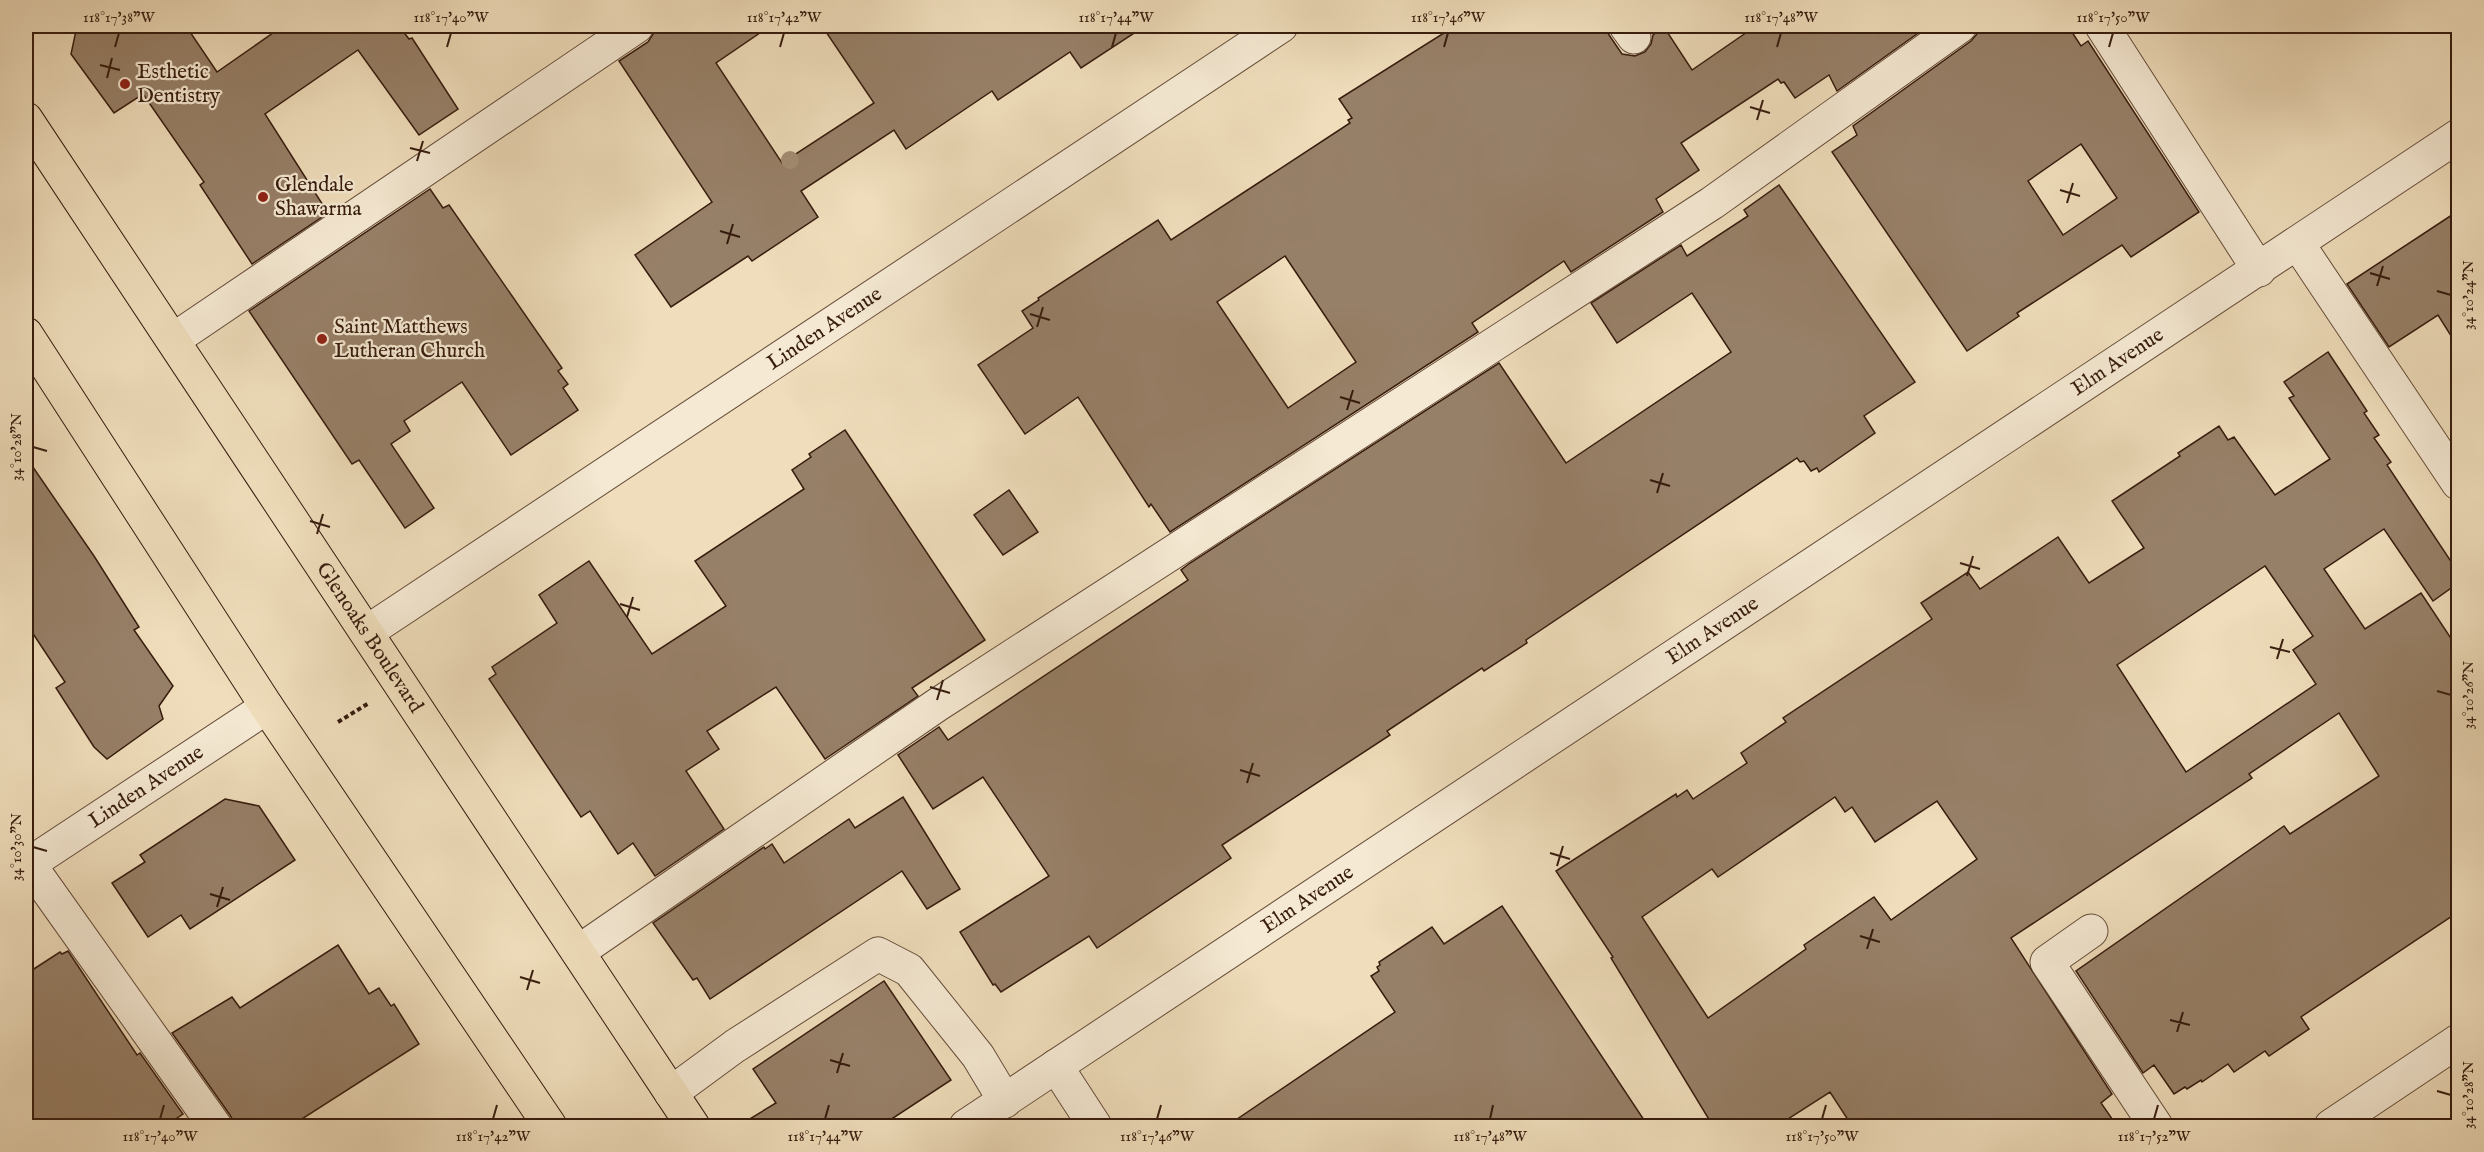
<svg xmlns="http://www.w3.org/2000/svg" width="2484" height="1152" viewBox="0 0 2484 1152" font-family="'IM FELL English',serif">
  <rect width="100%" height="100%" fill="#efddbb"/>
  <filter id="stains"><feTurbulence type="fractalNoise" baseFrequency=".00333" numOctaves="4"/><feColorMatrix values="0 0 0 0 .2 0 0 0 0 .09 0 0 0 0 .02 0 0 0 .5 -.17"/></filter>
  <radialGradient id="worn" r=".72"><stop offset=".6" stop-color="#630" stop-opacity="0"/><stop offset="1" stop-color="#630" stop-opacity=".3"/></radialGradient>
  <!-- building -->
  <g fill="#978068" stroke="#371c0e" stroke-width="1.5" fill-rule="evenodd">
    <path d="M 77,26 L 186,26 L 217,72 L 283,26 L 399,26 L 409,39 L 412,38 L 458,109 L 419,135 L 358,50 L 265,114 L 328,213 L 252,264 L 200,185 L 204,182 L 143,94 L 114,113 L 71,54 Z"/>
    <path d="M 663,26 L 770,26 L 716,63 L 782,163 L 874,103 L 822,26 L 1145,26 L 1081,68 L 1070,52 L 998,100 L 992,91 L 906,149 L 894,130 L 801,191 L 818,217 L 752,261 L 748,256 L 671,307 L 635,255 L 712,202 L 619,61 L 648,42 L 655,31 Z"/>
    <path d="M 1455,26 L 1603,26 L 1622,54 L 1635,56 L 1645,52 L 1651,44 L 1653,35 L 1664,27 L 1692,70 L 1756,26 L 1928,26 L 1837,91 L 1829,75 L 1795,98 L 1784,82 L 1781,83 L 1778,79 L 1681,143 L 1699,170 L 1656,199 L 1663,212 L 1571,272 L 1564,261 L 1472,323 L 1478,332 L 1170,532 L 1151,504 L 1149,507 L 1078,397 L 1025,434 L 978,365 L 1033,328 L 1022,311 L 1039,300 L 1038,298 L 1158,220 L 1171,240 L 1350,123 L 1348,120 L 1352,118 L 1339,99 ZM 1285,256 L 1356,362 L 1288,408 L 1217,302 Z"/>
    <path d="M 1979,26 L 2068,26 L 2081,46 L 2088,41 L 2199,212 L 2131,257 L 2122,245 L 2017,313 L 2019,316 L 1967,351 L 1832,152 L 1857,135 L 1853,126 L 1971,41 L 1977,34 ZM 2081,144 L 2117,198 L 2063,235 L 2028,181 Z"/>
    <path d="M 1779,185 L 1915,382 L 1864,416 L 1875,433 L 1819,472 L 1817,468 L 1811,471 L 1804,461 L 1800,462 L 1797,458 L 1526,640 L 1527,643 L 1484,671 L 1482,668 L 1387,731 L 1390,735 L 1222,845 L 1231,858 L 1097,948 L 1089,936 L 1001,992 L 995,984 L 993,985 L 960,932 L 1049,876 L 983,777 L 933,809 L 898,755 L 939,727 L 948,740 L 1188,580 L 1181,570 L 1190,563 L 1499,363 L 1566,463 L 1731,352 L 1692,293 L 1617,343 L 1591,303 L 1681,245 L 1687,256 L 1748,216 L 1744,210 Z"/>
    <path d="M 430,189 L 443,208 L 449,205 L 562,368 L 558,371 L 568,384 L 563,388 L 578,410 L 511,455 L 462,382 L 404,421 L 410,431 L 391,444 L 434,508 L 405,528 L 359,460 L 352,464 L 249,311 Z"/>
    <path d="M 2458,211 L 2458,347 L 2438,315 L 2389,347 L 2347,284 Z"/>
    <path d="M 2328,352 L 2367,411 L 2364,413 L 2379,435 L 2374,438 L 2391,462 L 2387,465 L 2458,572 L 2458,583 L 2433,601 L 2384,529 L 2324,569 L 2365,629 L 2421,593 L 2458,649 L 2458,912 L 2301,1017 L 2309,1029 L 2269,1056 L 2265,1051 L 2234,1072 L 2228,1064 L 2202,1082 L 2201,1080 L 2187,1089 L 2185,1087 L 2174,1094 L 2154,1065 L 2143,1073 L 2076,971 L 2284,826 L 2290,834 L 2379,776 L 2339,713 L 2249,774 L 2252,778 L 2011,938 L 2112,1094 L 2101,1103 L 2117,1126 L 1852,1126 L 1830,1092 L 1777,1126 L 1713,1126 L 1611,958 L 1613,957 L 1556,871 L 1676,794 L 1677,797 L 1687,790 L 1693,799 L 1747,763 L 1741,753 L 1786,722 L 1783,718 L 1932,619 L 1921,603 L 1968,572 L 1980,589 L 2058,537 L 2089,583 L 2144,548 L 2112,501 L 2180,456 L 2178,453 L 2219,426 L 2228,440 L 2234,437 L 2275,495 L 2330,459 L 2289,398 L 2294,396 L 2284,382 ZM 2265,566 L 2313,636 L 2293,650 L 2316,684 L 2186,772 L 2117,665 ZM 1835,797 L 1845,812 L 1852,807 L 1875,842 L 1937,801 L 1977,859 L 1891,920 L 1874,897 L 1804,945 L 1806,949 L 1708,1018 L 1642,917 L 1712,869 L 1718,877 Z"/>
    <path d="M 845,430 L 985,640 L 912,688 L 918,696 L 825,759 L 776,687 L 707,731 L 719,749 L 686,771 L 724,829 L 655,876 L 633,843 L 618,854 L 590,811 L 581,817 L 489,679 L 496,674 L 492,667 L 557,623 L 539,595 L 589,561 L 652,654 L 726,606 L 695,561 L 804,489 L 792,470 L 811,457 L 809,454 Z"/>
    <path d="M 26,457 L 94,556 L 139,627 L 134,630 L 173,686 L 159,706 L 163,719 L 107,759 L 94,747 L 56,688 L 65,682 L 26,623 Z"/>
    <path d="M 1009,490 L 1038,532 L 1003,555 L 974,515 Z"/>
    <path d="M 903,797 L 960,889 L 927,909 L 902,871 L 710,999 L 697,978 L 693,980 L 653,923 L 764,847 L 765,849 L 772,844 L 784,863 L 849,819 L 855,828 Z"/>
    <path d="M 225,799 L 259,806 L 295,860 L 190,929 L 181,915 L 148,937 L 112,883 L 145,862 L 140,855 Z"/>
    <path d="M 1502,906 L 1648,1126 L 1227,1126 L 1395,1012 L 1371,976 L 1379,971 L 1377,967 L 1380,965 L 1379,962 L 1432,927 L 1444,944 Z"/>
    <path d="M 338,945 L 369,994 L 379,988 L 391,1006 L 394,1004 L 419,1044 L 291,1126 L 236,1126 L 230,1115 L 172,1033 L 232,997 L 240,1008 Z"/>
    <path d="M 68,951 L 137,1055 L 140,1053 L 183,1114 L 165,1126 L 26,1126 L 26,974 L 60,952 L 62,954 Z"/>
    <path d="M 884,981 L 951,1080 L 881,1126 L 738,1126 L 776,1103 L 753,1069 Z"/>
  </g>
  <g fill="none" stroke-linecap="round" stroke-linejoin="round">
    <!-- minor casing -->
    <g stroke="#654c39" stroke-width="35">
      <g id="minor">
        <path d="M 1626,26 L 1634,37"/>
        <path d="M 2102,26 L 2259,270"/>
        <path d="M 2298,244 L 2458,483"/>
        <path d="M 173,340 L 637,26"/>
        <path id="s1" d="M 367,632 L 1281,26"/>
        <path d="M 29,864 L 215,1126"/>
        <path id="s2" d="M 26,866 L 267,707"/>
        <path d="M 2091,931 L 2047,962 L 2156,1126"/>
        <path d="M 578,952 L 937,705 L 1712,203 L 1960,26"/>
        <path d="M 1056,1066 L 1095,1126"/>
        <path d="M 671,1093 L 735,1046 L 878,954 L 909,970 L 978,1056 L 1005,1101"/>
        <path id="s3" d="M 966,1126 L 2458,136"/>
        <path d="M 2331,1126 L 2458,1041"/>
      </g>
    </g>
    <!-- major casing -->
    <g stroke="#371c0e" stroke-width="35">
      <g id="major">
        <path id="s4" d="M 26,119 L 693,1126"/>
        <path d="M 26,334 L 267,707 L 550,1126"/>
      </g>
    </g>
    <!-- path -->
    <path stroke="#371c0e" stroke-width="4" stroke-dasharray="4.5 3" stroke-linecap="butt" d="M 338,722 L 369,703"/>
    <!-- minor -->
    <use href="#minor" stroke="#f5e9d3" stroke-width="33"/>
    <!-- major -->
    <use href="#major" stroke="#efddbb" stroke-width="33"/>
  </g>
  <!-- trees -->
  <circle fill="#a38d74" cx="790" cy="160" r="9"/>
  <!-- ticks -->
  <path fill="none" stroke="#371c0e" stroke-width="2" d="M 115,47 L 119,33M 447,47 L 451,33M 780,47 L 784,33M 1112,47 L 1116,33M 1444,47 L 1448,33M 1777,47 L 1781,33M 2109,47 L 2113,33M 100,65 L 120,70M 107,78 L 112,58M 1750,107 L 1770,113M 1757,120 L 1763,100M 410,148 L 430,153M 417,161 L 423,141M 2060,190 L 2080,196M 2067,203 L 2073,183M 720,231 L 740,237M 727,244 L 733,224M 2370,273 L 2390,279M 2377,286 L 2383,266M 2437,291 L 2451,295M 1030,314 L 1050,320M 1037,327 L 1043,307M 1340,397 L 1360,403M 1347,410 L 1353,390M 33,447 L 47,451M 1650,480 L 1670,486M 1657,493 L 1663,473M 310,521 L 330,527M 317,534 L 323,514M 1960,563 L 1980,569M 1967,576 L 1973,556M 620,604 L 640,610M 627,617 L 633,597M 2270,647 L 2290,652M 2277,659 L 2283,639M 930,687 L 950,693M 2437,691 L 2451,695M 937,700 L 943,680M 1240,770 L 1260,776M 1247,783 L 1253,763M 33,847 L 47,851M 1550,853 L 1570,859M 1557,866 L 1563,846M 210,894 L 230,900M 217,907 L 223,887M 1860,936 L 1880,942M 1867,949 L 1873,929M 520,977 L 540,983M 527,990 L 533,970M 2170,1020 L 2190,1025M 2177,1032 L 2183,1012M 830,1060 L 850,1066M 837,1073 L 843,1053M 2437,1091 L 2451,1095M 160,1119 L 164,1105M 493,1119 L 497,1105M 825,1119 L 829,1105M 1157,1119 L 1161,1105M 1490,1119 L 1493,1105M 1822,1119 L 1826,1105M 2154,1119 L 2158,1105"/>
  <!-- markers -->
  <g fill="#8f2418" stroke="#f5e9d3" stroke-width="2">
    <circle cx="125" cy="84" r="6"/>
    <circle cx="263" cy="197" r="6"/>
    <circle cx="322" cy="339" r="6"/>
  </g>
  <g text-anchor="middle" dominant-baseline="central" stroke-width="4.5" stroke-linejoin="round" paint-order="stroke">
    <!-- poi labels -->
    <g font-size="21" fill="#371c0e" stroke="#f5e9d3" text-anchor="start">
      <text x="137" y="72">Esthetic<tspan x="137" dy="24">Dentistry</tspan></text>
      <text x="275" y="185">Glendale<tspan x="275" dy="24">Shawarma</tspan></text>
      <text x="334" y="327">Saint Matthews<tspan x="334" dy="24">Lutheran Church</tspan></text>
    </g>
    <!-- street labels -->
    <g font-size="21" fill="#371c0e" stroke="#f5e9d3">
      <text stroke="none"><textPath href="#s1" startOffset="549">Linden Avenue</textPath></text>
      <text stroke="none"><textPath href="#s3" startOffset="1382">Elm Avenue</textPath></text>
      <text stroke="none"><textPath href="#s3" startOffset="896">Elm Avenue</textPath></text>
      <text stroke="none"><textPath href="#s4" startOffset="622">Glenoaks Boulevard</textPath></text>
      <text stroke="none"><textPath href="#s2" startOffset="144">Linden Avenue</textPath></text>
      <text stroke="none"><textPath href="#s3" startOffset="410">Elm Avenue</textPath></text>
    </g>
  </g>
  <!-- margin -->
  <rect width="2484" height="1152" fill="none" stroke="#efddbb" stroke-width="66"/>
  <rect x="33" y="33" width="2418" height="1086" fill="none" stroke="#371c0e" stroke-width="2"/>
  <g font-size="15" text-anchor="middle" fill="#371c0e">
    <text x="119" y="22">118°17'38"W</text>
    <text x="451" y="22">118°17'40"W</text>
    <text x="784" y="22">118°17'42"W</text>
    <text x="1116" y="22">118°17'44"W</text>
    <text x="1448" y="22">118°17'46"W</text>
    <text x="1781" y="22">118°17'48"W</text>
    <text x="2113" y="22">118°17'50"W</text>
    <text transform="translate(2468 295) rotate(-90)" y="5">34°10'24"N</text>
    <text transform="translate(16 447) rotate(-90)" y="5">34°10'28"N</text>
    <text transform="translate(2468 695) rotate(-90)" y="5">34°10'26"N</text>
    <text transform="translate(16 847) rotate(-90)" y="5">34°10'30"N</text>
    <text transform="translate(2468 1095) rotate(-90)" y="5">34°10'28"N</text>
    <text x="160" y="1141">118°17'40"W</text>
    <text x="493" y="1141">118°17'42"W</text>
    <text x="825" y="1141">118°17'44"W</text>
    <text x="1157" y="1141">118°17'46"W</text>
    <text x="1490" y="1141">118°17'48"W</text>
    <text x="1822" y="1141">118°17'50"W</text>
    <text x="2154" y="1141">118°17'52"W</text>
  </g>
  <rect width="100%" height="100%" filter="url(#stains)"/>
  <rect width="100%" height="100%" fill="url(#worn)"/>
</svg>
